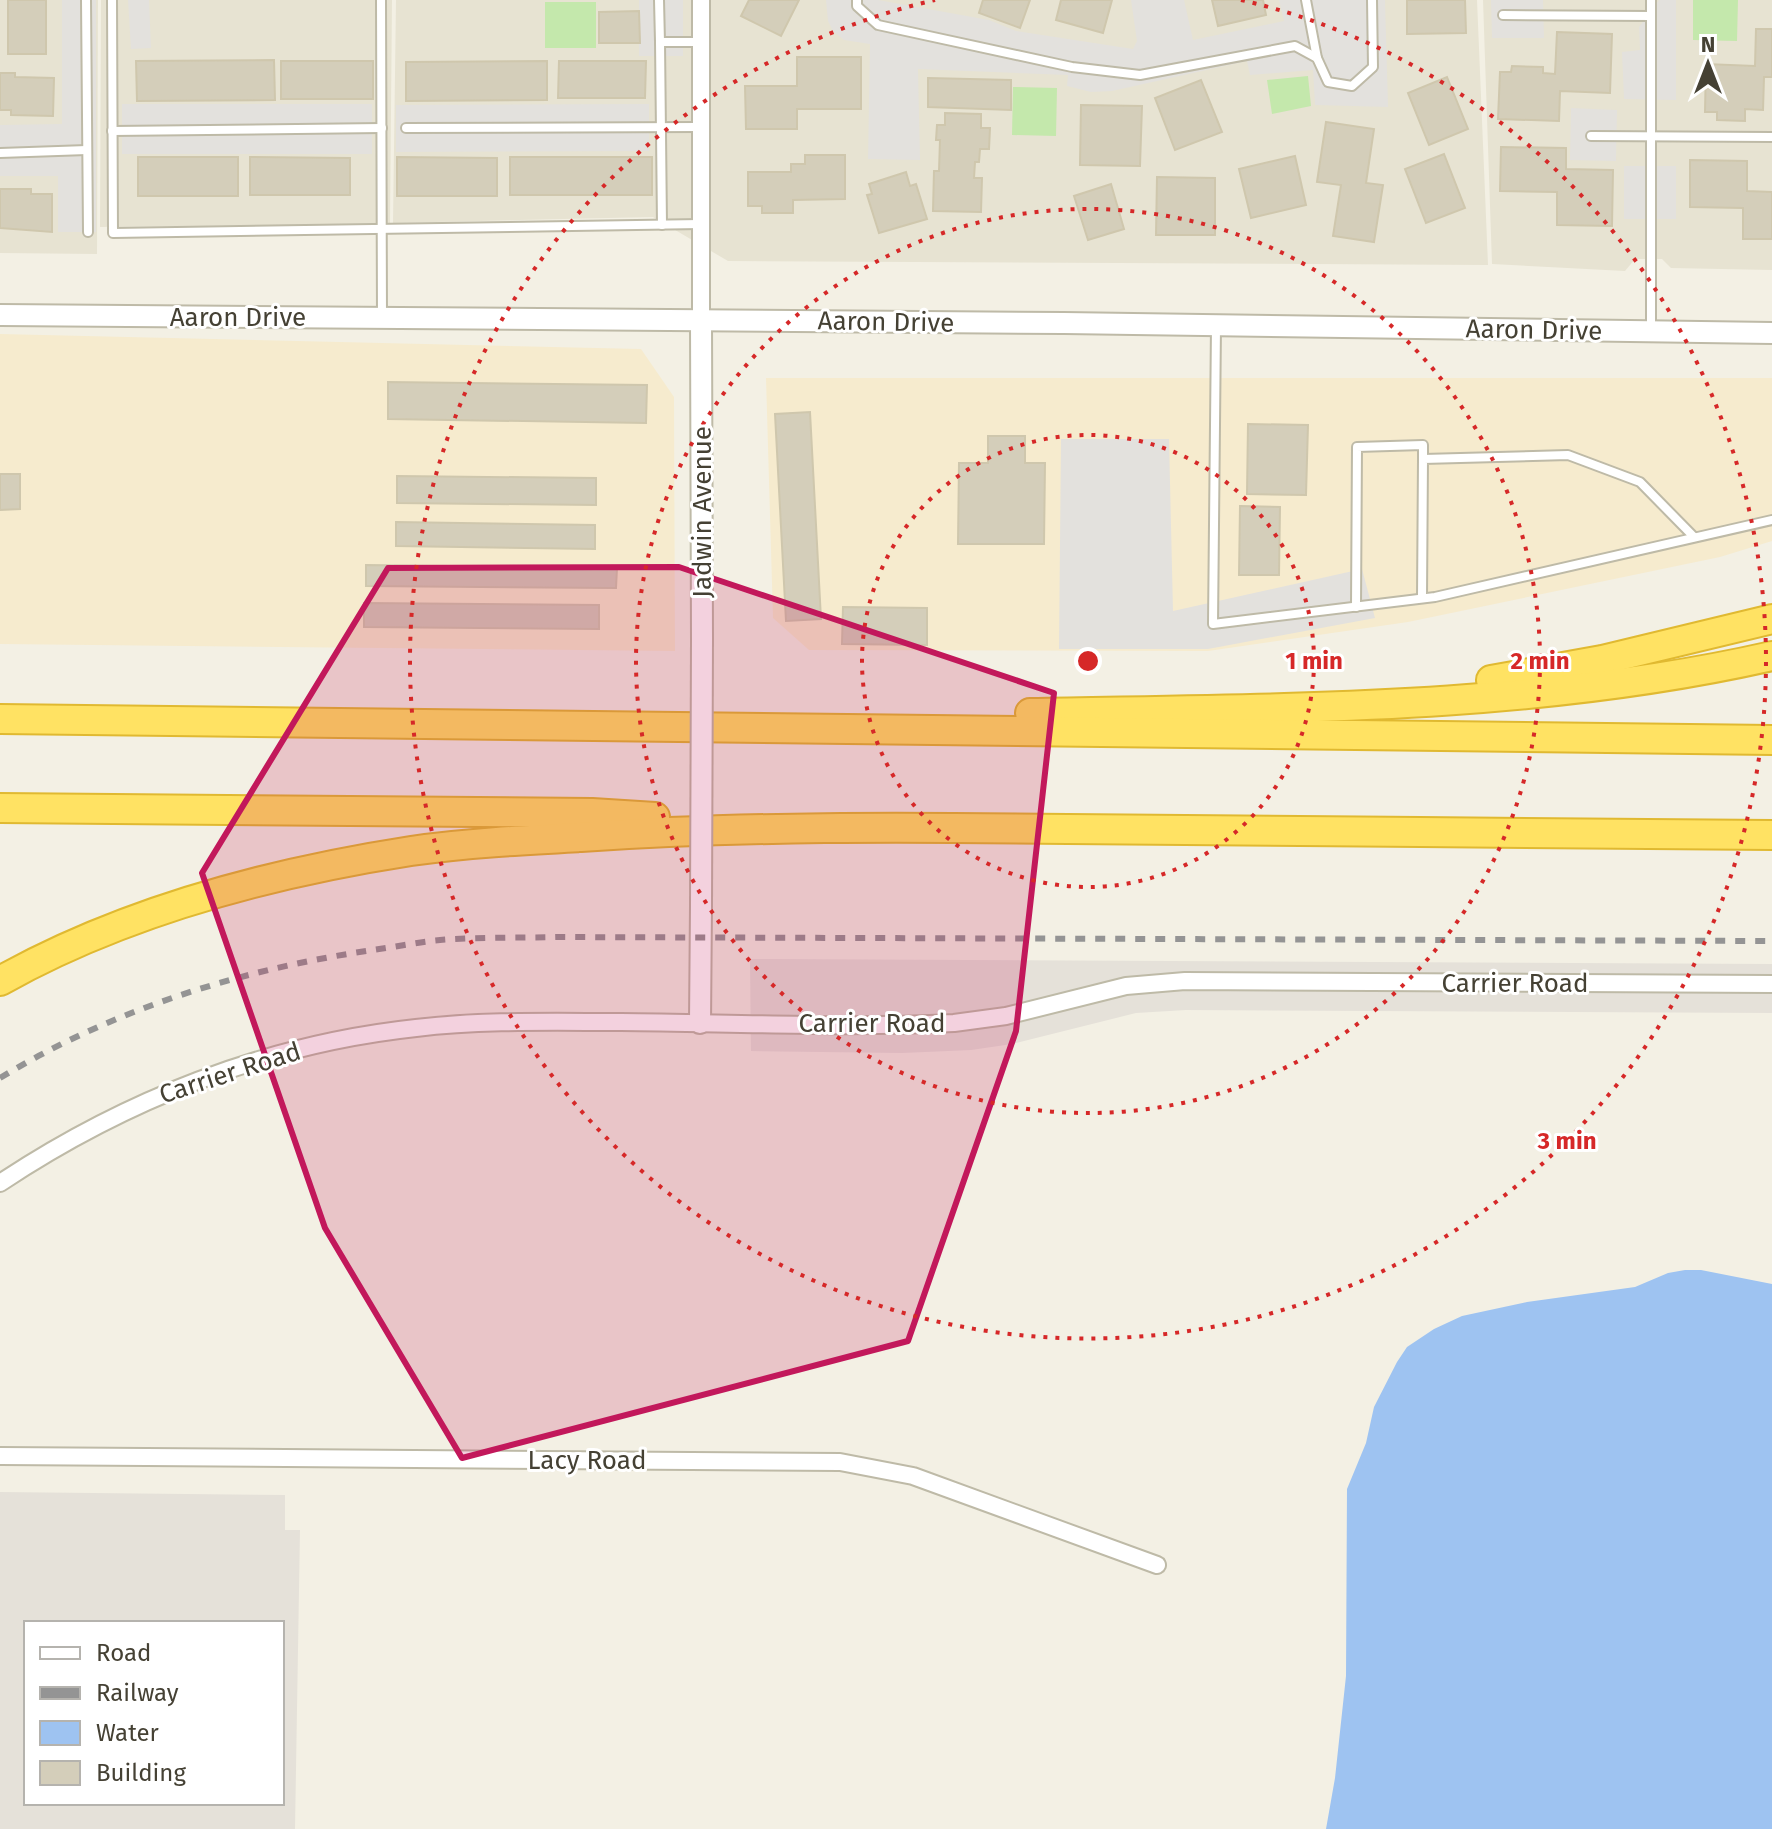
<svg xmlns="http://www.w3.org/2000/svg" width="1772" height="1829" viewBox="0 0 1772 1829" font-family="'Fira Sans',sans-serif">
  <rect width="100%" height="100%" fill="#f3f0e4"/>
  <!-- residential -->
  <g fill="#e7e3d2">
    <path d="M 0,0 L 98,0 L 97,254 L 0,253 Z"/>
    <path d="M 101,0 L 392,0 L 390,224 L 100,227 Z"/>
    <path d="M 396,0 L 1477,0 L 1488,265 L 728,261 L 653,217 L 393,223 Z"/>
    <path d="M 1483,0 L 1772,0 L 1772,270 L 1671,268 L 1662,259 L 1635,259 L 1625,271 L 1492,264 Z"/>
  </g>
  <!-- commercial -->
  <g fill="#f6ebce">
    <path d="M 0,334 L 641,349 L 674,397 L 675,651 L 0,644 Z"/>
    <path d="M 766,378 L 1772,378 L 1772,541 L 1720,557 L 1408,622 L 1208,651 L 809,650 L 773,618 Z"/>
  </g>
  <!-- industrial -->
  <g fill="#e5e1d9" fill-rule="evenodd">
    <path d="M 750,959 L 1772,964 L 1772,1013 L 1186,1010 L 1136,1013 L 1012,1044 L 971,1050 L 902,1053 L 751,1051 Z"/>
    <path d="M 0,1492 L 285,1495 L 285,1530 L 300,1530 L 295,1829 L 0,1829 ZM 282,1623 L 282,1803 L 26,1803 L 26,1623 Z"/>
  </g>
  <!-- green -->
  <g fill="#c4e8ac">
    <path d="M 1693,0 L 1738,0 L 1737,41 L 1693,40 Z"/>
    <rect x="545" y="2" width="51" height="46"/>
    <path d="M 1308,76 L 1311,106 L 1272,114 L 1267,80 Z"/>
    <path d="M 1013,87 L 1057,88 L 1056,136 L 1012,135 Z"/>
  </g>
  <!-- parking -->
  <g fill="#e3e1dd">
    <path d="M 62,0 L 96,0 L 96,232 L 58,232 L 58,176 L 0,176 L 0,125 L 62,124 Z"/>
    <path d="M 128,0 L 149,0 L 151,48 L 131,49 Z"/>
    <rect x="639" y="0" width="44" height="56"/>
    <path d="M 826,0 L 878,0 L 989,20 L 1016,31 L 1133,49 L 1137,41 L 1131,0 L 1184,0 L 1193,40 L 1284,21 L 1279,0 L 1385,0 L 1388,107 L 1315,105 L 1313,70 L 1250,75 L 1247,61 L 1112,91 L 1091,92 L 1067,86 L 1068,75 L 918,69 L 920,160 L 868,159 L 870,44 L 844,40 L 833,31 L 828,21 Z"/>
    <path d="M 1491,0 L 1543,0 L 1544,38 L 1492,38 Z"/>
    <path d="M 1659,0 L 1676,0 L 1676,100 L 1624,99 L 1622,52 L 1640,50 L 1639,27 Z"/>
    <rect x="122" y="104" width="250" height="50"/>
    <path d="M 649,104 L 649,151 L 396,152 L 396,105 Z"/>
    <path d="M 1571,108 L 1617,110 L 1616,161 L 1570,160 Z"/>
    <rect x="1624" y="166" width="52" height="53"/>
    <path d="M 1061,439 L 1169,439 L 1173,611 L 1362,569 L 1375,618 L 1208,649 L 1059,649 Z"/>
  </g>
  <!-- water -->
  <path fill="#9ec3f1" d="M 1685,1270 L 1701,1270 L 1772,1284 L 1772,1829 L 1326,1829 L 1335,1778 L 1346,1676 L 1347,1489 L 1366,1443 L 1374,1407 L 1397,1362 L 1407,1347 L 1434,1329 L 1462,1316 L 1527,1302 L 1635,1287 L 1668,1273 Z"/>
  <!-- building -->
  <g fill="#d4ceba" stroke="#cfc7ad" stroke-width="2">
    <rect x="8" y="0" width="38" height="54"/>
    <path d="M 749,0 L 799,0 L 781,36 L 741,16 Z"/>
    <path d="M 983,0 L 1030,0 L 1020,28 L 979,13 Z"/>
    <path d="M 1061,0 L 1112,0 L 1103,33 L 1056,20 Z"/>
    <path d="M 1212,0 L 1263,0 L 1266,15 L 1218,26 Z"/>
    <path d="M 1407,0 L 1465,0 L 1466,33 L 1407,34 Z"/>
    <path d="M 639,11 L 640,43 L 599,43 L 599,12 Z"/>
    <path d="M 1756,29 L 1772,29 L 1772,77 L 1764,77 L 1763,110 L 1745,109 L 1745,121 L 1717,120 L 1717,112 L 1705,112 L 1706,64 L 1755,66 Z"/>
    <path d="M 1557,32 L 1612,34 L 1610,93 L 1560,91 L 1559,121 L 1498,119 L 1500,72 L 1511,72 L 1512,66 L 1543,67 L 1543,73 L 1555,74 Z"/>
    <path d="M 797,57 L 861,57 L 861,109 L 797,109 L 797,129 L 746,129 L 745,86 L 797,86 Z"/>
    <path d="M 274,60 L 275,100 L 137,101 L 136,61 Z"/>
    <rect x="281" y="61" width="92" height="38"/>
    <path d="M 547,61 L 547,100 L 406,101 L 406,62 Z"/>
    <path d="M 559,61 L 646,61 L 645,98 L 558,98 Z"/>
    <path d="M 0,73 L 15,73 L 15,77 L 54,78 L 53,116 L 11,115 L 11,110 L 0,110 Z"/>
    <path d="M 1447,77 L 1468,129 L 1429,145 L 1408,93 Z"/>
    <path d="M 928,78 L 1011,80 L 1011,110 L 928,107 Z"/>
    <path d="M 1201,80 L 1222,132 L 1175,150 L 1155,98 Z"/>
    <path d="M 1081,105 L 1142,106 L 1140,166 L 1080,165 Z"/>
    <path d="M 945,113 L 981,114 L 981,128 L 990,128 L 989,149 L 980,149 L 979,162 L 975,162 L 974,178 L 982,178 L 981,212 L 933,211 L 934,171 L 939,171 L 940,140 L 936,140 L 937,125 L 945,125 Z"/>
    <path d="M 1326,122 L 1374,129 L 1366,183 L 1383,185 L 1374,242 L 1333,236 L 1341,185 L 1317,182 Z"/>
    <path d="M 1501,147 L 1566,148 L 1566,169 L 1613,170 L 1612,226 L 1557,225 L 1557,192 L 1500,191 Z"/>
    <path d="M 1444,154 L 1465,208 L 1426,223 L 1405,169 Z"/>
    <path d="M 805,155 L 845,155 L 845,199 L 793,200 L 793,213 L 762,213 L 762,206 L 748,206 L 748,172 L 791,172 L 791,164 L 805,164 Z"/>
    <path d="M 1295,156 L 1306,205 L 1251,218 L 1239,169 Z"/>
    <rect x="138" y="157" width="100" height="39"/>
    <path d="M 250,157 L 350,158 L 350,195 L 250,195 Z"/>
    <path d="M 397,157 L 497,158 L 497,196 L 397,196 Z"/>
    <rect x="510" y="157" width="142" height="38"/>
    <path d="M 1690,160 L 1747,161 L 1747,191 L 1772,192 L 1772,239 L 1743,239 L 1743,208 L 1690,207 Z"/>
    <path d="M 906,172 L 910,186 L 916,184 L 927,219 L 879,233 L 867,195 L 872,194 L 869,184 Z"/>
    <path d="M 1157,177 L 1215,178 L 1215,235 L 1156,235 Z"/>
    <path d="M 1111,184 L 1124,229 L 1088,240 L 1074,196 Z"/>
    <path d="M 0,189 L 31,189 L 31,194 L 52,194 L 52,232 L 0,228 Z"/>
    <path d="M 388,382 L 647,385 L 646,423 L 388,419 Z"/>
    <path d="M 810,412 L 821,619 L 786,621 L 775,414 Z"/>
    <path d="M 1248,424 L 1308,425 L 1306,495 L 1247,494 Z"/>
    <path d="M 988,436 L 1025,436 L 1025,463 L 1045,463 L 1044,544 L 958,544 L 959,463 L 988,463 Z"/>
    <path d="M 0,474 L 20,474 L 20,509 L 0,510 Z"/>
    <path d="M 397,476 L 596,478 L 596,505 L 397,503 Z"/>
    <path d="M 1240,506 L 1280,507 L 1279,575 L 1239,575 Z"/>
    <path d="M 396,522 L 595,525 L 595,549 L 396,546 Z"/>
    <path d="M 366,565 L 617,568 L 616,588 L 366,586 Z"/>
    <path d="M 364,603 L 599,605 L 599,629 L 364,627 Z"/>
    <path d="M 843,607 L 927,608 L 927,645 L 842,644 Z"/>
  </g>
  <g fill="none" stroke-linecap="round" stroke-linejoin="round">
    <!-- service casing -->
    <g stroke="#bebaa7" stroke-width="12">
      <g id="service">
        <path d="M 86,0 L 88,232"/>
        <path d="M 112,0 L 113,233 L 701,224"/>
        <path d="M 381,0 L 382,317"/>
        <path d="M 659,0 L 660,42 L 701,42"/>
        <path d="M 857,0 L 857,6 L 878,25 L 1072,67 L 1140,75 L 1295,46 L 1317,58 L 1328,82 L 1352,86 L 1373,67 L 1372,0"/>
        <path d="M 1306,0 L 1317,58"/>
        <path d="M 1503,15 L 1651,16"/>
        <path d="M 660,42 L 662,225"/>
        <path d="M 406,128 L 700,127"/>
        <path d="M 112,131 L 382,128"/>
        <path d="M 1591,136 L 1772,137"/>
        <path d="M 0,153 L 87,150"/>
        <path d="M 1216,326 L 1213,624 L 1435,597 L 1772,520"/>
        <path d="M 1651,331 L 1651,0"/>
        <path d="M 1422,598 L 1423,459 L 1568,455 L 1640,482 L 1694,537"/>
        <path d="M 1356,607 L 1357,447 L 1423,445 L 1423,459"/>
      </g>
    </g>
    <!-- minor casing -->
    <g stroke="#bebaa7" stroke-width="20">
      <g id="minor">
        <path d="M 701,0 L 701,320"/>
        <path d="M 0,1183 C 125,1100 266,1044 416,1028 C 484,1020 552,1022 621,1022 C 732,1023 844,1028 954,1023 L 1006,1016 L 1126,986 L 1185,981 L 1772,984"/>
        <path d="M 0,1456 L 840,1462 L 913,1476 L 1157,1565"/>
      </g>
    </g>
    <!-- tertiary casing -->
    <g stroke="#bebaa7" stroke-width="24">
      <g id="tertiary">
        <path d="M 0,315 L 1064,323 L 1772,333"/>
        <path d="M 701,320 L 702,639"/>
        <path d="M 700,1023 L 701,906"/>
      </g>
    </g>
    <!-- motorway casing -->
    <g stroke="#e0b931" stroke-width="32">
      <g id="motorway">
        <path d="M 1491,680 L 1602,660 L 1772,619"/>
        <path d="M 1030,713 C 1277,708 1530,711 1772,656"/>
        <path d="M 0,719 L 1772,740"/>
        <path d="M 0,808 L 592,813 L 655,817"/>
        <path d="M 0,981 C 125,911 269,873 411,851 C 467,843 525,840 581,837 C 744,826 906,827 1068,829 C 1303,831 1537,833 1772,835"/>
      </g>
    </g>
    <!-- service -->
    <use href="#service" stroke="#fff" stroke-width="8"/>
    <!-- minor -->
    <use href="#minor" stroke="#fff" stroke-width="16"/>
    <!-- tertiary -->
    <use href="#tertiary" stroke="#fff" stroke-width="20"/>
    <!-- motorway -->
    <use href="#motorway" stroke="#ffe263" stroke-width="28"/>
    <!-- rail -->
    <path stroke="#949494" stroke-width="6" stroke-dasharray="10 10" stroke-linecap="butt" d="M 0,1078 C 113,1009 243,969 373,950 C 395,947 418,942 440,940 C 478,937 518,938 556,937 L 1772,941"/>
    <!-- tertiary-bridge casing -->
    <g stroke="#bebaa7" stroke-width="24" stroke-linecap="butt">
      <path id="tertiary-bridge" d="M 701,906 L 702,639"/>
    </g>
    <!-- tertiary-bridge -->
    <use href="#tertiary-bridge" stroke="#fff" stroke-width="20"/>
  </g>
  <!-- marked area -->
  <path fill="#c2185b" fill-opacity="0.2" stroke="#c2185b" stroke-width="6" stroke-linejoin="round" d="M 679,567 L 1054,693 L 1016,1031 L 908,1341 L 462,1458 L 325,1228 L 202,873 L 388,568 Z"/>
  <!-- distance rings -->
  <g fill="none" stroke="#d62828" stroke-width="4" stroke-dasharray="4 8">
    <circle cx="1088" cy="661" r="226"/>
    <circle cx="1088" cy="661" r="452"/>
    <path d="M1241 0A678 678 0 1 1 935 0"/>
  </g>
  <g text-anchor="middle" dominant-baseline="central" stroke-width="6" stroke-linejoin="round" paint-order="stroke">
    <!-- street labels -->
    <g font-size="26" fill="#454134" stroke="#fff">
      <text x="238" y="317">Aaron Drive</text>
      <text transform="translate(886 322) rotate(1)">Aaron Drive</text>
      <text transform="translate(1534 330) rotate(1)">Aaron Drive</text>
      <text transform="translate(702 512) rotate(-90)">Jadwin Avenue</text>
      <text x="1515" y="983">Carrier Road</text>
      <text x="872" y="1023">Carrier Road</text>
      <text transform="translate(230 1073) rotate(-18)">Carrier Road</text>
      <text x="587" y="1460">Lacy Road</text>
    </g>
  </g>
  <circle cx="1088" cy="661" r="12" fill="#d62828" stroke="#fff" stroke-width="4"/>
  <g font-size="24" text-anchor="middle" font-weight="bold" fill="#d62828" stroke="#fff" stroke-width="6" stroke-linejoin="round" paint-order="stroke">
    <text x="1314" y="669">1 min</text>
    <text x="1540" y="669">2 min</text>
    <text x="1567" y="1149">3 min</text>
  </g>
  <!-- legend -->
  <rect x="24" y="1621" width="260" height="184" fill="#ffffff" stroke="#b5b3ae" stroke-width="2"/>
  <rect x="40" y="1647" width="40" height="12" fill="#ffffff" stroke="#b5b3ae" stroke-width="2"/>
  <text x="96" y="1661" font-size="24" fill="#454134">Road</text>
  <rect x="40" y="1687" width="40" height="12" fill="#949494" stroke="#b5b3ae" stroke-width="2"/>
  <text x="96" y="1701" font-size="24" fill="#454134">Railway</text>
  <rect x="40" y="1721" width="40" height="24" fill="#9ec3f1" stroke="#b5b3ae" stroke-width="2"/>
  <text x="96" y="1741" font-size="24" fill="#454134">Water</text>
  <rect x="40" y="1761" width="40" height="24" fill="#d4ceba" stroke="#b5b3ae" stroke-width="2"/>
  <text x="96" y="1781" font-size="24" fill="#454134">Building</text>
  <!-- north arrow -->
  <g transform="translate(1708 64)" stroke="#ffffff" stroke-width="6" paint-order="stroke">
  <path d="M0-6L14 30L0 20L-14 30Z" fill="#454134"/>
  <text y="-12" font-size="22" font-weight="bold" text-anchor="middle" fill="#454134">N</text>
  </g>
</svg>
